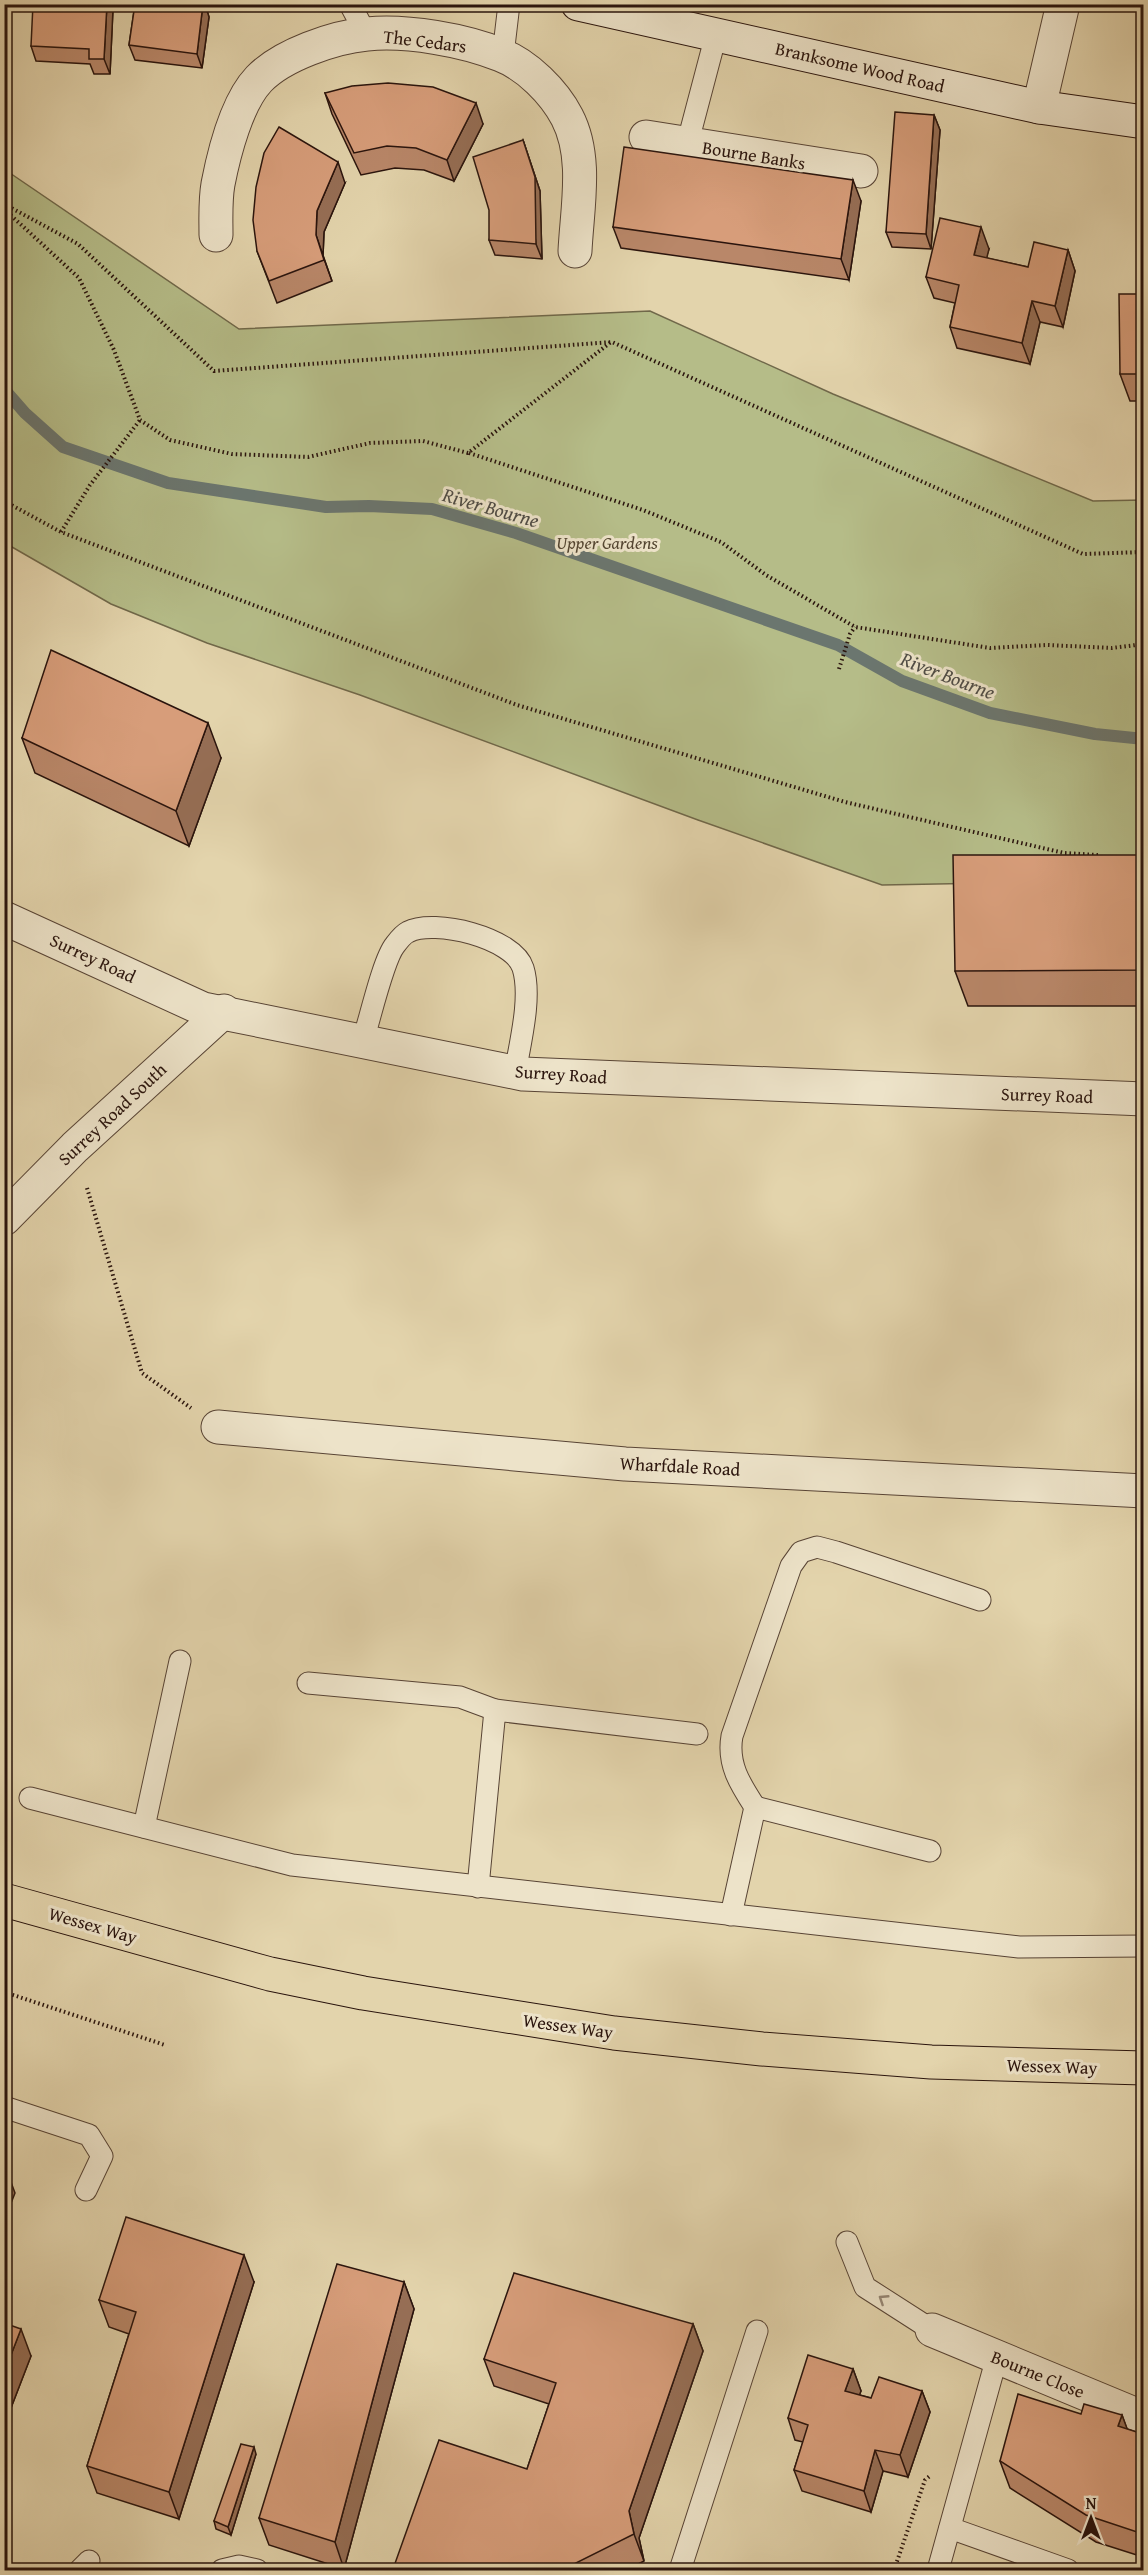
<svg xmlns="http://www.w3.org/2000/svg" width="1148" height="2575" viewBox="0 0 1148 2575" font-family="'Gentium Book Plus',serif">
  <rect width="100%" height="100%" fill="#e3d4ac"/>
  <filter id="stains"><feTurbulence type="fractalNoise" baseFrequency=".00333" numOctaves="4"/><feColorMatrix values="0 0 0 0 .2 0 0 0 0 .09 0 0 0 0 .02 0 0 0 .5 -.17"/></filter>
  <radialGradient id="worn" r=".72"><stop offset=".6" stop-color="#630" stop-opacity="0"/><stop offset="1" stop-color="#630" stop-opacity=".3"/></radialGradient>
  <!-- green -->
  <path fill="#b5bc88" stroke="#70684a" stroke-width="1.5" d="M 4,169 L 239,329 L 650,311 L 833,394 L 1093,501 L 1143,500 L 1143,883 L 1111,881 L 882,885 L 698,820 L 360,695 L 207,643 L 111,604 L 5,543 Z"/>
  <g fill="none" stroke-linecap="round" stroke-linejoin="round">
    <!-- stream -->
    <path stroke="#6b766f" stroke-width="12" d="M 4,389 L 25,413 L 63,447 L 168,483 L 326,507 L 369,506 L 432,509 L 516,533 L 838,645 L 902,681 L 990,713 L 1095,734 L 1144,739"/>
    <!-- lane casing -->
    <g stroke="#584435" stroke-width="23">
      <g id="lane">
        <path d="M 350,4 L 366,34"/>
        <path d="M 503,55 L 509,4"/>
        <path d="M 687,145 L 716,35"/>
        <path d="M 363,1040 C 370,1019 383,960 395,945 C 398,941 404,934 408,932 C 434,918 514,938 523,968 C 532,997 520,1043 515,1073"/>
        <path d="M 308,1683 L 460,1697 L 495,1710"/>
        <path d="M 30,1798 L 292,1865 L 1019,1947 L 1144,1946"/>
        <path d="M 755,1807 C 740,1784 727,1764 732,1736 L 791,1566 L 801,1552 L 817,1547 L 836,1552 L 980,1600"/>
        <path d="M 144,1827 L 180,1661"/>
        <path d="M 478,1887 L 495,1710 L 697,1734"/>
        <path d="M 731,1915 L 755,1807 L 930,1851"/>
        <path d="M 4,2107 L 89,2135 L 102,2156 L 86,2190"/>
        <path d="M 847,2242 L 865,2287 L 932,2330"/>
        <path d="M 950,2528 L 1068,2570"/>
        <path d="M 80,2570 L 89,2561"/>
        <path d="M 222,2570 L 239,2566 L 257,2570"/>
        <path d="M 680,2570 L 757,2331"/>
        <path d="M 938,2570 L 997,2357"/>
      </g>
    </g>
    <!-- street casing -->
    <g stroke="#584435" stroke-width="35">
      <g id="street">
        <path d="M 1039,107 L 1063,4"/>
        <path d="M 646,137 L 861,171"/>
        <path d="M 216,235 C 216,218 215,201 218,184 C 224,153 237,102 259,79 C 282,55 334,37 367,34 C 407,30 464,40 501,55 C 527,65 554,92 567,117 C 588,157 577,208 575,251"/>
        <path d="M 4,918 L 203,1009 L 523,1074 L 1144,1099"/>
        <path d="M 4,1219 L 75,1147 L 224,1011"/>
        <path d="M 218,1427 L 625,1464 L 1144,1491"/>
        <path d="M 932,2330 L 1144,2418"/>
      </g>
    </g>
    <!-- secondary casing -->
    <g stroke="#2a140d" stroke-width="35">
      <path id="secondary" d="M 578,4 L 1039,107 L 1144,122"/>
    </g>
    <!-- highway casing -->
    <g stroke="#2a140d" stroke-width="35">
      <path id="highway" d="M 4,1900 L 270,1974 L 363,1993 L 614,2033 L 762,2049 L 931,2062 L 1144,2068"/>
    </g>
    <!-- path -->
    <g stroke="#2a140d" stroke-width="4" stroke-dasharray="1.5 3" stroke-linecap="butt">
      <path d="M 4,204 L 78,244 L 214,371 L 612,342 L 1083,554 L 1144,552"/>
      <path d="M 4,209 L 79,278 L 114,350 L 140,420 L 170,440 L 232,454 L 308,457 L 370,443 L 423,441 L 468,453 L 611,342"/>
      <path d="M 469,453 L 643,510 L 721,542 L 766,575 L 855,627 L 990,648 L 1047,645 L 1112,648 L 1144,644"/>
      <path d="M 4,501 L 61,532 L 517,705 L 845,802 L 1064,853 L 1098,855"/>
      <path d="M 61,532 L 90,485 L 140,420"/>
      <path d="M 839,669 L 850,634 L 855,627"/>
      <path d="M 87,1188 L 142,1373 L 191,1408"/>
      <path d="M 4,1992 L 165,2045"/>
      <path d="M 894,2570 L 925,2480 L 931,2475"/>
    </g>
    <!-- lane -->
    <use href="#lane" stroke="#ede3c9" stroke-width="21"/>
    <!-- street -->
    <use href="#street" stroke="#ede3c9" stroke-width="33"/>
    <!-- secondary -->
    <use href="#secondary" stroke="#ede3c9" stroke-width="33"/>
    <!-- highway -->
    <use href="#highway" stroke="#e3d4ac" stroke-width="33"/>
  </g>
  <!-- wall -->
  <g fill="#b98769" stroke="#2a140d" stroke-width="1.5">
    <path d="M 135,4 L 205,4 L 209,17 L 202,68 L 135,60 L 129,45 Z"/>
    <path d="M 113,9 L 110,74 L 94,74 L 90,64 L 36,61 L 31,46 Z"/>
    <path d="M 325,93 L 483,124 L 454,181 L 424,170 L 395,168 L 361,175 L 332,114 Z"/>
    <path d="M 934,115 L 940,130 L 931,249 L 892,247 L 886,232 Z"/>
    <path d="M 523,140 L 540,191 L 542,259 L 495,255 L 489,240 Z"/>
    <path d="M 345,183 L 324,232 L 323,256 L 332,281 L 277,303 L 257,251 Z"/>
    <path d="M 861,201 L 849,280 L 621,248 L 613,227 Z"/>
    <path d="M 989,249 L 986,258 L 1028,267 L 1068,250 L 1075,271 L 1063,327 L 1040,322 L 1030,364 L 957,348 L 950,327 L 955,303 L 934,298 L 926,277 Z"/>
    <path d="M 1143,294 L 1143,401 L 1130,401 L 1120,374 Z"/>
    <path d="M 22,738 L 221,758 L 189,846 L 35,773 Z"/>
    <path d="M 1143,855 L 1143,1006 L 968,1006 L 955,971 Z"/>
    <path d="M 254,2282 L 179,2519 L 97,2493 L 87,2466 L 129,2334 L 109,2327 L 99,2300 Z"/>
    <path d="M 404,2282 L 414,2309 L 344,2569 L 269,2545 L 259,2518 Z"/>
    <path d="M 4,2323 L 31,2356 L 9,2413 L 4,2411 Z"/>
    <path d="M 693,2324 L 703,2351 L 639,2538 L 644,2561 L 625,2571 L 393,2571 L 393,2569 L 527,2469 L 549,2404 L 494,2386 L 484,2359 Z"/>
    <path d="M 853,2369 L 861,2391 L 859,2395 L 871,2398 L 922,2391 L 930,2412 L 908,2477 L 883,2471 L 871,2512 L 802,2491 L 794,2470 L 803,2442 L 795,2440 L 788,2418 Z"/>
    <path d="M 1081,2414 L 1122,2415 L 1127,2429 L 1143,2434 L 1143,2557 L 1096,2542 L 1010,2488 L 1000,2461 Z"/>
    <path d="M 256,2454 L 231,2535 L 216,2529 L 214,2521 Z"/>
  </g>
  <!-- shaded-wall -->
  <g fill="#966e55" stroke="#2a140d" stroke-width="1.5">
    <path d="M 107,4 L 112,4 L 113,9 L 110,74 L 104,59 Z"/>
    <path d="M 203,4 L 205,4 L 209,17 L 202,68 L 197,54 Z"/>
    <path d="M 476,103 L 483,124 L 454,181 L 447,160 Z"/>
    <path d="M 934,115 L 940,130 L 931,249 L 926,234 Z"/>
    <path d="M 523,140 L 540,191 L 542,259 L 536,244 Z"/>
    <path d="M 338,162 L 345,183 L 324,232 L 323,256 L 332,281 L 316,235 L 317,211 Z"/>
    <path d="M 853,180 L 861,201 L 849,280 L 841,259 Z"/>
    <path d="M 981,227 L 989,249 L 982,277 L 974,255 Z"/>
    <path d="M 1068,250 L 1075,271 L 1063,327 L 1055,306 Z"/>
    <path d="M 1032,301 L 1040,322 L 1030,364 L 1022,343 Z"/>
    <path d="M 208,723 L 221,758 L 189,846 L 176,811 Z"/>
    <path d="M 5,2166 L 15,2193 L 4,2221 L 4,2168 Z"/>
    <path d="M 244,2255 L 254,2282 L 179,2519 L 169,2492 Z"/>
    <path d="M 404,2282 L 414,2309 L 344,2569 L 335,2542 Z"/>
    <path d="M 693,2324 L 703,2351 L 639,2538 L 644,2561 L 634,2534 L 629,2511 Z"/>
    <path d="M 21,2329 L 31,2356 L 9,2413 L 4,2399 L 4,2373 Z"/>
    <path d="M 853,2369 L 861,2391 L 853,2412 L 845,2391 Z"/>
    <path d="M 922,2391 L 930,2412 L 908,2477 L 900,2455 Z"/>
    <path d="M 1122,2415 L 1132,2442 L 1118,2426 Z"/>
    <path d="M 254,2447 L 256,2454 L 231,2535 L 228,2527 Z"/>
    <path d="M 875,2450 L 883,2471 L 871,2512 L 864,2491 Z"/>
  </g>
  <!-- building -->
  <g fill="#d79d7a" stroke="#2a140d" stroke-width="1.5">
    <path d="M 33,4 L 107,4 L 104,59 L 89,59 L 89,49 L 31,46 Z"/>
    <path d="M 135,4 L 203,4 L 197,54 L 129,45 Z"/>
    <path d="M 388,83 L 433,87 L 476,103 L 447,160 L 416,148 L 387,146 L 354,153 L 325,93 L 352,86 Z"/>
    <path d="M 895,112 L 934,115 L 926,234 L 886,232 Z"/>
    <path d="M 279,127 L 338,162 L 317,211 L 316,235 L 324,260 L 269,281 L 257,251 L 253,220 L 256,187 L 264,153 Z"/>
    <path d="M 523,140 L 535,177 L 536,244 L 489,240 L 489,210 L 473,157 Z"/>
    <path d="M 624,147 L 853,180 L 841,259 L 613,227 Z"/>
    <path d="M 940,218 L 981,227 L 974,255 L 1028,267 L 1034,242 L 1068,250 L 1055,306 L 1032,301 L 1022,343 L 950,327 L 959,285 L 926,277 Z"/>
    <path d="M 1119,294 L 1143,294 L 1143,374 L 1120,374 Z"/>
    <path d="M 51,650 L 208,723 L 176,811 L 22,738 Z"/>
    <path d="M 953,855 L 1143,855 L 1143,970 L 955,971 Z"/>
    <path d="M 126,2217 L 244,2255 L 169,2492 L 87,2466 L 136,2312 L 99,2300 Z"/>
    <path d="M 337,2264 L 404,2282 L 335,2542 L 259,2518 Z"/>
    <path d="M 514,2273 L 693,2324 L 629,2511 L 634,2534 L 560,2571 L 398,2571 L 393,2569 L 439,2440 L 527,2469 L 556,2383 L 484,2359 Z"/>
    <path d="M 4,2323 L 21,2329 L 4,2373 Z"/>
    <path d="M 808,2355 L 853,2369 L 845,2391 L 871,2398 L 879,2377 L 922,2391 L 900,2455 L 875,2450 L 864,2491 L 794,2470 L 808,2425 L 788,2418 Z"/>
    <path d="M 1018,2394 L 1081,2414 L 1084,2404 L 1122,2415 L 1118,2426 L 1143,2434 L 1143,2534 L 1086,2515 L 1000,2461 Z"/>
    <path d="M 241,2444 L 254,2447 L 228,2527 L 214,2521 Z"/>
  </g>
  <!-- one-way arrows -->
  <defs><path id="oneway-chevron" d="M-2-3.5L2.5 0L-2 3.5" fill="none" stroke-width="1.6" stroke-linecap="round" stroke-linejoin="round" transform="scale(1.5)"/></defs>
  <use stroke="#958674" href="#oneway-chevron" transform="translate(883 2299) rotate(-147)"/>
  <g text-anchor="middle" dominant-baseline="central" stroke-width="6" stroke-linejoin="round" paint-order="stroke">
    <!-- street labels -->
    <g font-size="18" fill="#2a140d" stroke="#ede3c9">
      <text transform="translate(425 41) rotate(7)">The Cedars</text>
      <text transform="translate(860 67) rotate(13)">Branksome Wood Road</text>
      <text transform="translate(754 155) rotate(9)">Bourne Banks</text>
      <text transform="translate(93 958) rotate(25)">Surrey Road</text>
      <text transform="translate(561 1074) rotate(4)">Surrey Road</text>
      <text transform="translate(1047 1095) rotate(2)">Surrey Road</text>
      <text transform="translate(112 1114) rotate(-43)">Surrey Road South</text>
      <text transform="translate(680 1466) rotate(3)">Wharfdale Road</text>
      <text transform="translate(93 1925) rotate(16)">Wessex Way</text>
      <text transform="translate(568 2026) rotate(8)">Wessex Way</text>
      <text transform="translate(1052 2066) rotate(2)">Wessex Way</text>
      <text transform="translate(1038 2374) rotate(22)">Bourne Close</text>
    </g>
    <!-- park labels -->
    <g font-size="18" font-style="italic" fill="#544632" stroke="#ede3c9">
      <text x="607" y="542">Upper Gardens</text>
    </g>
    <!-- water labels -->
    <g font-size="20" font-style="italic" fill="#504d46" stroke="#ede3c9">
      <text transform="translate(491 507) rotate(16)">River Bourne</text>
      <text transform="translate(948 675) rotate(21)">River Bourne</text>
    </g>
  </g>
  <!-- margin -->
  <rect width="1148" height="2575" fill="none" stroke="#e3d4ac" stroke-width="24"/>
  <rect x="6" y="6" width="1136" height="2563" fill="none" stroke="#2a140d" stroke-width="3"/>
  <rect x="12" y="12" width="1124" height="2551" fill="none" stroke="#2a140d" stroke-width="1.5"/>
  <!-- north arrow -->
  <g transform="translate(1091 2518)" stroke="#ede3c9" stroke-width="4.5" paint-order="stroke">
  <path d="M0-4.5L10 22L0 15L-10 22Z" fill="#2a140d"/>
  <text y="-9" font-size="16" font-weight="bold" text-anchor="middle" fill="#2a140d">N</text>
  </g>
  <rect width="100%" height="100%" filter="url(#stains)"/>
  <rect width="100%" height="100%" fill="url(#worn)"/>
</svg>
